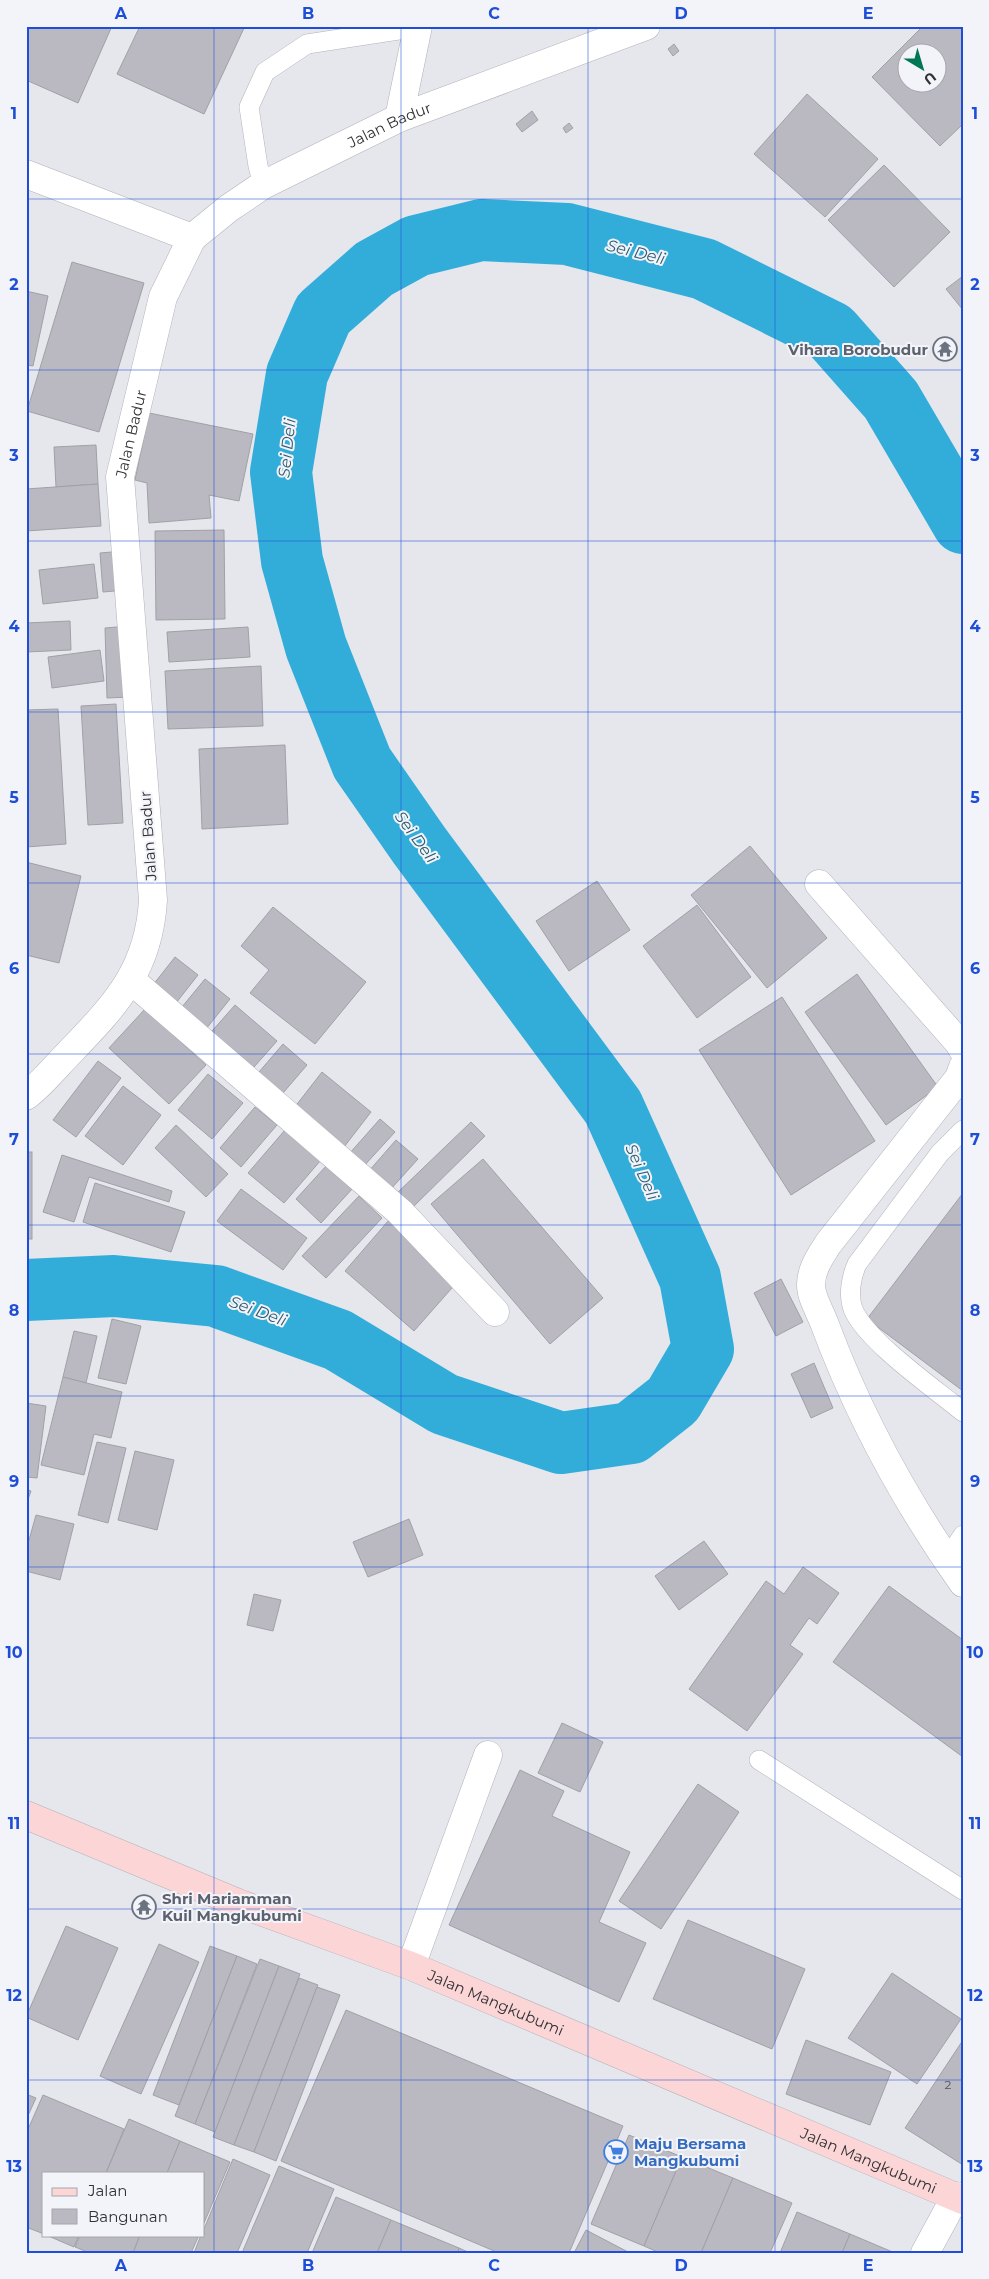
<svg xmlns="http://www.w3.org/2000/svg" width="989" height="2279" viewBox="0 0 989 2279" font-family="Montserrat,sans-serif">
  <rect width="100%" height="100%" fill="#e6e6ed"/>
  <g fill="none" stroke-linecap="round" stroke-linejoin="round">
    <!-- river -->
    <path stroke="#32adda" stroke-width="62" d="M 26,1290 L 114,1286 L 216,1296 L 338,1340 L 444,1404 L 561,1443 L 631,1433 L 673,1400 L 703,1349 L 690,1278 L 613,1107 L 419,845 L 362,763 L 316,647 L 292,561 L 281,472 L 297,374 L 323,314 L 374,269 L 416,246 L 481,230 L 567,234 L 704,269 L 831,332 L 891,400 L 963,523"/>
  </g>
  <!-- building -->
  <g fill="#bab9c1" stroke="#a0a0a7" fill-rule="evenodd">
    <path d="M 26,26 L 112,26 L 78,103 L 26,80 Z"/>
    <path d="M 140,26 L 245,26 L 204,114 L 117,74 Z"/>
    <path d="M 923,26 L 961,26 L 963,28 L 963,124 L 940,146 L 872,77 ZM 906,52 L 936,52 L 936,82 L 906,82 Z"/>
    <path d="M 674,44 L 679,51 L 673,56 L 668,49 Z"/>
    <path d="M 807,94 L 878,159 L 825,217 L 754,154 Z"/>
    <path d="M 532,111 L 538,120 L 522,132 L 516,124 Z"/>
    <path d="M 569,123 L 573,128 L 566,133 L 563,128 Z"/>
    <path d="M 884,165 L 950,232 L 894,287 L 828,220 Z"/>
    <path d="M 72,262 L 144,283 L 99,432 L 27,411 Z"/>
    <path d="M 963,276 L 963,310 L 946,289 Z"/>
    <path d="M 26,291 L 48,296 L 33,366 L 26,365 Z"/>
    <path d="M 149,413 L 253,434 L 239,501 L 209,495 L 211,518 L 149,523 L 147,483 L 135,480 Z"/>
    <path d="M 96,445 L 98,484 L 56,487 L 54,447 Z"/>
    <path d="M 98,484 L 101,526 L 26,531 L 26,489 Z"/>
    <path d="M 224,530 L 225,619 L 156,620 L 155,531 Z"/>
    <path d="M 123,551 L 126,590 L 103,592 L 100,553 Z"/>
    <path d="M 94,564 L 98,598 L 43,604 L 39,570 Z"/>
    <path d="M 70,621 L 71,650 L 26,652 L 26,623 Z"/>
    <path d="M 129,626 L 131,697 L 107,698 L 105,628 Z"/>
    <path d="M 248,627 L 250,657 L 169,662 L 167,632 Z"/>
    <path d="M 100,650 L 104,681 L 52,688 L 48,657 Z"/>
    <path d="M 261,666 L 263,726 L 168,729 L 165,671 Z"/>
    <path d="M 116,704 L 123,823 L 88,825 L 81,706 Z"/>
    <path d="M 58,709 L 66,844 L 26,847 L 26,710 Z"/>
    <path d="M 285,745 L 288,824 L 202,829 L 199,749 Z"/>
    <path d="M 750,846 L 827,938 L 767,988 L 691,895 Z"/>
    <path d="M 26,862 L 81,876 L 59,963 L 26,955 Z"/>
    <path d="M 597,881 L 630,930 L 569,971 L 536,921 Z"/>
    <path d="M 697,905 L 751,977 L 697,1018 L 643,946 Z"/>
    <path d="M 273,907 L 366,982 L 315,1044 L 250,993 L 269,970 L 241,946 Z"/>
    <path d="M 175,957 L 198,975 L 176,1003 L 153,985 Z"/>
    <path d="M 857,974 L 938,1087 L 886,1125 L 805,1012 Z"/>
    <path d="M 205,979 L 230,999 L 202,1034 L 177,1013 Z"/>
    <path d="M 782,997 L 875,1141 L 791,1195 L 699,1050 Z"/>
    <path d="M 235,1005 L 277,1041 L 247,1075 L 205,1039 Z"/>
    <path d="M 145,1009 L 206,1065 L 169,1104 L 109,1048 Z"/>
    <path d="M 283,1044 L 307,1065 L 277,1100 L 253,1079 Z"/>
    <path d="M 98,1061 L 121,1078 L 76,1137 L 53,1120 Z"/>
    <path d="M 322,1072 L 371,1112 L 344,1147 L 294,1108 Z"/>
    <path d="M 208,1074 L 243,1103 L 212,1139 L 178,1110 Z"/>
    <path d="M 123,1086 L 161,1115 L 123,1165 L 85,1136 Z"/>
    <path d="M 255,1107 L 277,1125 L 241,1167 L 220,1148 Z"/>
    <path d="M 380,1119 L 395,1132 L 363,1167 L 349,1154 Z"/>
    <path d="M 471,1122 L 485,1136 L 410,1210 L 395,1195 Z"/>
    <path d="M 176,1125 L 228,1174 L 206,1197 L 155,1148 Z"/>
    <path d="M 285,1130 L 321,1160 L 284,1203 L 248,1173 Z"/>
    <path d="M 396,1140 L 418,1159 L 390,1190 L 368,1172 Z"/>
    <rect x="26" y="1152" width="6" height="87"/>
    <path d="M 62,1155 L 172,1191 L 169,1202 L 89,1177 L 74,1222 L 43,1212 Z"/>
    <path d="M 483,1159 L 603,1298 L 550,1344 L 431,1204 Z"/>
    <path d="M 327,1165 L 353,1188 L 321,1223 L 296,1199 Z"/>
    <path d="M 95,1183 L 185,1212 L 171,1252 L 83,1222 Z"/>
    <path d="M 241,1189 L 307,1238 L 283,1270 L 217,1221 Z"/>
    <path d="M 963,1193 L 963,1391 L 867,1319 Z"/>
    <path d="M 359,1196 L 382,1218 L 326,1278 L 302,1256 Z"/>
    <path d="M 389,1220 L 459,1280 L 414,1331 L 345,1271 Z"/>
    <path d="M 781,1279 L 803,1322 L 776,1336 L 754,1293 Z"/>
    <path d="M 112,1319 L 141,1326 L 126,1384 L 98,1378 Z"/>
    <path d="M 74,1331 L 97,1336 L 86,1383 L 63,1377 Z"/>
    <path d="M 814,1363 L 833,1408 L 811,1418 L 791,1374 Z"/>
    <path d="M 63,1377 L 122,1392 L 111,1438 L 94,1434 L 84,1475 L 41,1465 Z"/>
    <path d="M 26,1403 L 46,1406 L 37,1478 L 26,1477 Z"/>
    <path d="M 97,1442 L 126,1448 L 108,1523 L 78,1515 Z"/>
    <path d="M 135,1451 L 174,1460 L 157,1530 L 118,1520 Z"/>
    <path d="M 26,1489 L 31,1491 L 26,1505 Z"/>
    <path d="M 36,1515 L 74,1524 L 60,1580 L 26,1571 L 26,1551 Z"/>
    <path d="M 409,1519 L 423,1555 L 368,1577 L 353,1542 Z"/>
    <path d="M 704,1541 L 728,1574 L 679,1610 L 655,1576 Z"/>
    <path d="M 803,1567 L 839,1593 L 817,1624 L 809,1618 L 790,1645 L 803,1654 L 747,1731 L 689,1689 L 766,1581 L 784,1594 Z"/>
    <path d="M 889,1586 L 963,1640 L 963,1757 L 833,1662 Z"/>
    <path d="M 254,1594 L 281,1600 L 273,1631 L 247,1625 Z"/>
    <path d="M 562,1723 L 603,1742 L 580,1792 L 538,1773 Z"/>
    <path d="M 520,1770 L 564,1791 L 552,1816 L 630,1852 L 599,1922 L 646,1943 L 619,2002 L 449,1925 Z"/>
    <path d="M 698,1784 L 739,1812 L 661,1929 L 619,1901 Z"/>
    <path d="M 688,1920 L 805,1969 L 772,2049 L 653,1999 Z"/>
    <path d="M 66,1926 L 118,1948 L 78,2040 L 26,2017 Z"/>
    <path d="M 159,1944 L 199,1962 L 141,2094 L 100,2076 Z"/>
    <path d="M 210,1946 L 237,1956 L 179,2105 L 153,2095 Z"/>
    <path d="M 237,1956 L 257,1964 L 195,2124 L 175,2116 Z"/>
    <path d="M 260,1959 L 279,1966 L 215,2132 L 195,2124 Z"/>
    <path d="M 279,1966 L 300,1974 L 234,2145 L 213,2137 Z"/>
    <path d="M 892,1973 L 961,2019 L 917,2084 L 848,2038 Z"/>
    <path d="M 299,1978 L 318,1985 L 254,2152 L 234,2145 Z"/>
    <path d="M 317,1987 L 340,1995 L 276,2161 L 254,2152 Z"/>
    <path d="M 346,2010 L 623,2126 L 569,2253 L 499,2253 L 281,2161 Z"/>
    <path d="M 806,2040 L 891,2072 L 870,2125 L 786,2094 Z"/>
    <path d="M 963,2040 L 963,2165 L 905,2128 Z"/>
    <path d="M 26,2094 L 36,2098 L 26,2120 Z"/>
    <path d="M 43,2095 L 124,2129 L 106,2173 L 44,2173 L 44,2234 L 26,2227 L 26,2134 Z"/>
    <path d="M 129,2119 L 180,2141 L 167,2173 L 106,2173 Z"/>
    <path d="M 629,2135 L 682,2157 L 644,2246 L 591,2224 Z"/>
    <path d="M 180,2141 L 230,2162 L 204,2223 L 204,2173 L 167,2173 Z"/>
    <path d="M 682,2157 L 733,2178 L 701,2253 L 660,2253 L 644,2246 Z"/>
    <path d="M 233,2159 L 270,2175 L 237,2253 L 194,2253 L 201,2235 L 204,2235 L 204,2229 Z"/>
    <path d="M 279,2166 L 334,2189 L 307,2253 L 242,2253 Z"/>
    <path d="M 733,2178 L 792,2203 L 770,2253 L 701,2253 Z"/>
    <path d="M 336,2197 L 391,2220 L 377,2253 L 312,2253 Z"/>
    <path d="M 797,2212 L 850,2234 L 842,2253 L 780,2253 Z"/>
    <path d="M 391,2220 L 459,2248 L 458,2253 L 377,2253 Z"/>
    <path d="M 586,2230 L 630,2253 L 574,2253 Z"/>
    <path d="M 850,2234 L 895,2253 L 842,2253 Z"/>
    <path d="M 46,2235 L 79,2235 L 74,2247 Z"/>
    <path d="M 80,2235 L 140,2235 L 133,2253 L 90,2253 L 75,2247 Z"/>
    <path d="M 140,2235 L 199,2235 L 191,2253 L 133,2253 Z"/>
    <path d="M 459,2248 L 470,2253 L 458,2253 Z"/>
  </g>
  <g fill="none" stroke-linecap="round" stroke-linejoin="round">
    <!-- lane casing -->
    <g stroke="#b3b2ba" stroke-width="20">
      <g id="lane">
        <path d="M 263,185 L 258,166 L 249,107 L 265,72 L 307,44 L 418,27"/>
        <path d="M 963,1130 L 940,1153 L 857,1264 C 851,1277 848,1295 853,1309 C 865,1340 935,1389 963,1412"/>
        <path d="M 946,1560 L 963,1535"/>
        <path d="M 759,1760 L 963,1890"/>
      </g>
    </g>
    <!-- street casing -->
    <g stroke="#b3b2ba" stroke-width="29">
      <g id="street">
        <path d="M 399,118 L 418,26"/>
        <path d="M 26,174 L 192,238"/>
        <path d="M 819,884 L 959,1043 L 963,1050"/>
        <path d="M 131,980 L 400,1212 L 495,1312"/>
        <path d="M 963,1067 L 959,1078 L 828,1244 C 820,1257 811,1269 811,1285 C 811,1298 821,1313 825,1325 C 859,1416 907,1504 963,1583"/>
        <path id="s1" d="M 26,1096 C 43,1083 57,1065 72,1050 C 117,1003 149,969 153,900 L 120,477 L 163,297 L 192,238 L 229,208 L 263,185 L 399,118 L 646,26"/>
        <path d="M 411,1966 L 488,1755"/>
        <path d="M 925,2253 L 956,2196"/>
      </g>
    </g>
    <!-- secondary casing -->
    <g stroke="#b3b2ba" stroke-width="29">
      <g id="secondary">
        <path id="s2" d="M 26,1815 L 238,1903 L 411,1966 L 963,2200"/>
      </g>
    </g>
    <!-- lane -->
    <use href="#lane" stroke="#fff" stroke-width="19"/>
    <!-- street -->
    <use href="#street" stroke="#fff" stroke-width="28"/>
    <!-- secondary -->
    <use href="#secondary" stroke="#fcd6d6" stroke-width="28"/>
  </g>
  <!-- grid -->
  <path fill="none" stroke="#1d4ed8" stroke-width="1" stroke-opacity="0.55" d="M 214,26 L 214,2253M 401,26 L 401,2253M 588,26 L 588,2253M 775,26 L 775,2253M 26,199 L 963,199M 26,370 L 963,370M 26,541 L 963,541M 26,712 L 963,712M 26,883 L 963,883M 26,1054 L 963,1054M 26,1225 L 963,1225M 26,1396 L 963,1396M 26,1567 L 963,1567M 26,1738 L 963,1738M 26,1909 L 963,1909M 26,2080 L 963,2080"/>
  <!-- icons -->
  <defs>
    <g id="temple-ring" transform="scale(1.25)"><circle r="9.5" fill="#f3f3fa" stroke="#6b7280" stroke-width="1.5"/><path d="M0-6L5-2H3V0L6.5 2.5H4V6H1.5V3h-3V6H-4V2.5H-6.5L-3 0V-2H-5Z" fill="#6b7280"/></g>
    <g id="supermarket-ring" transform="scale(1.25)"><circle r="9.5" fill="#f3f3fa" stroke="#3f7fe0" stroke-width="1.5"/><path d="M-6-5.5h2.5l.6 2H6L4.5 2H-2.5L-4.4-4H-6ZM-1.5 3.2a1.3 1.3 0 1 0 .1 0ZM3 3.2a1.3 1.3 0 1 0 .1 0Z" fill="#3f7fe0"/></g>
  </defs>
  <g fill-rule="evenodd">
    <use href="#temple-ring" x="945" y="349"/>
    <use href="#temple-ring" x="144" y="1907"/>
    <use href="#supermarket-ring" x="616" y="2152"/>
  </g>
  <g text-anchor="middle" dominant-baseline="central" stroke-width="4" stroke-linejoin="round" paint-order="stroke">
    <!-- number labels -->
    <g font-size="12" fill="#545458">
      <text x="948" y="2084">2</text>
    </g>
    <!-- street labels -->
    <g font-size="15" fill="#323235" stroke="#f3f3fa">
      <text stroke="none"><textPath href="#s1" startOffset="1144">Jalan Badur</textPath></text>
      <text stroke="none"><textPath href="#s1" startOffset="709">Jalan Badur</textPath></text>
      <text transform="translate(148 836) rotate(-94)">Jalan Badur</text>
      <text stroke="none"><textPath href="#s2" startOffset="506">Jalan Mangkubumi</textPath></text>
      <text stroke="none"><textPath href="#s2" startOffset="911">Jalan Mangkubumi</textPath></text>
    </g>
    <!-- worship labels -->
    <g font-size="15" font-weight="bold" fill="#5b616d" stroke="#f3f3fa" text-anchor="end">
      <text x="928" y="349">Vihara Borobudur</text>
      <text x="162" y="1898" text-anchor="start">Shri Mariamman<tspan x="162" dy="17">Kuil Mangkubumi</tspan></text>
    </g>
    <!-- shop labels -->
    <g font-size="15" font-weight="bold" fill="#366cbe" stroke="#f3f3fa" text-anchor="start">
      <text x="634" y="2143">Maju Bersama<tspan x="634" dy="17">Mangkubumi</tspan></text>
    </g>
    <!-- water labels -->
    <g font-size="16" font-style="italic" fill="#2d5d71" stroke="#f3f3fa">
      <text transform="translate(636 252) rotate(14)">Sei Deli</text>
      <text transform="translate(287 448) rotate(-84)">Sei Deli</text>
      <text transform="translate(416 837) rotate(54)">Sei Deli</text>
      <text transform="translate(642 1172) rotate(66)">Sei Deli</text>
      <text transform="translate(258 1311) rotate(20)">Sei Deli</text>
    </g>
  </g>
  <!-- border -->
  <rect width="989" height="2279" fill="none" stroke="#f3f3fa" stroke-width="55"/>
  <!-- legend -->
  <rect x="42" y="2172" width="162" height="65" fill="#f3f3fa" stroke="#a6a6ab"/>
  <rect x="52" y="2188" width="25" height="8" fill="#fcd6d6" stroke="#a6a6ab"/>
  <text x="88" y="2196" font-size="15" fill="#323235">Jalan</text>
  <rect x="52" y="2209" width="25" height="15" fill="#bab9c1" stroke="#a6a6ab"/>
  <text x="88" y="2222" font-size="15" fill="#323235">Bangunan</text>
  <!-- north arrow -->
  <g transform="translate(922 68) rotate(142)"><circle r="24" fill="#f3f3fa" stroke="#a6a6ab"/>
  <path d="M0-4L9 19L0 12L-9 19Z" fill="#007855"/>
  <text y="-8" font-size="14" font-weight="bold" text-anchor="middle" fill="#323235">U</text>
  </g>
  <rect x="28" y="28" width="934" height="2224" fill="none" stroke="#1d4ed8" stroke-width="2"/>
  <g font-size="16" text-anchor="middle" font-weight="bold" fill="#1d4ed8">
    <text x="121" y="19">A</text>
    <text x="308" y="19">B</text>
    <text x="494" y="19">C</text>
    <text x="681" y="19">D</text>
    <text x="868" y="19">E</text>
    <text x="14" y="119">1</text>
    <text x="975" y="119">1</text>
    <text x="14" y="290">2</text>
    <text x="975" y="290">2</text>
    <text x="14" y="461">3</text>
    <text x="975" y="461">3</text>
    <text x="14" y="632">4</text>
    <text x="975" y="632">4</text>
    <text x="14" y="803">5</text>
    <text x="975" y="803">5</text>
    <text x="14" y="974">6</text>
    <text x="975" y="974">6</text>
    <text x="14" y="1145">7</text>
    <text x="975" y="1145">7</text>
    <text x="14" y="1316">8</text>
    <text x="975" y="1316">8</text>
    <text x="14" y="1487">9</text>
    <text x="975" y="1487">9</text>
    <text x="14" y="1658">10</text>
    <text x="975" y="1658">10</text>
    <text x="14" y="1829">11</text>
    <text x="975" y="1829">11</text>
    <text x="14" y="2001">12</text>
    <text x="975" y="2001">12</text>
    <text x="14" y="2172">13</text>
    <text x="975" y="2172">13</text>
    <text x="121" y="2271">A</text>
    <text x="308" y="2271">B</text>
    <text x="494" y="2271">C</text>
    <text x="681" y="2271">D</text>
    <text x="868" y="2271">E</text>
  </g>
</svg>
